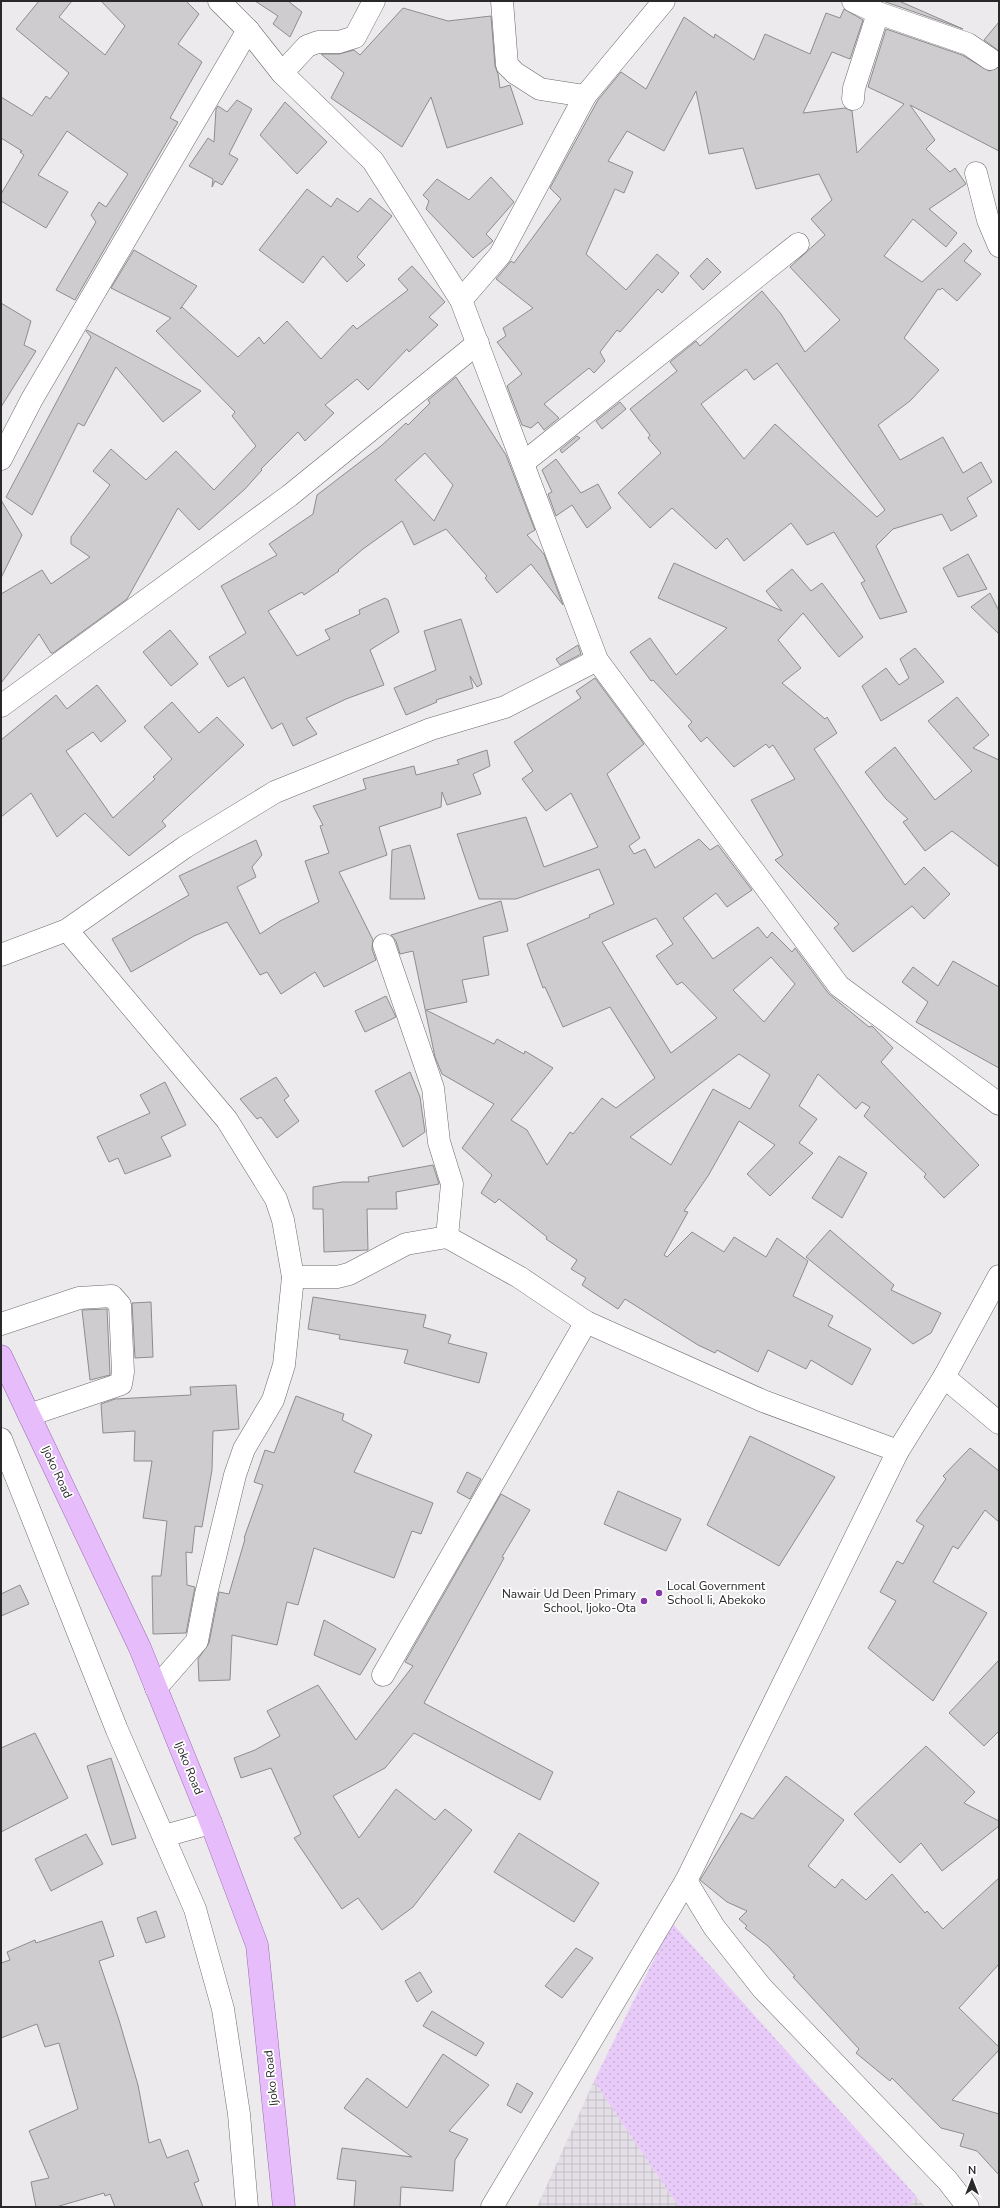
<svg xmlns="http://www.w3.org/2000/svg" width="1000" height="2208" viewBox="0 0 1000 2208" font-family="'Nunito Sans',sans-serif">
  <defs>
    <pattern id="industrial-grid" width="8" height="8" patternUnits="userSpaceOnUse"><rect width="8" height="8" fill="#e4dee7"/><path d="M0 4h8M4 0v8" fill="none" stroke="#c4bec6"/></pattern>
    <pattern id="grass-dots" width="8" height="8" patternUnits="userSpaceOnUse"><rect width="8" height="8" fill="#e8cbf8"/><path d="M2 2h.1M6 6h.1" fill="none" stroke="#c7aed5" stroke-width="1.8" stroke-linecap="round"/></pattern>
  </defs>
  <rect width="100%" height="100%" fill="#eceaed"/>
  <!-- industrial -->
  <g fill="url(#industrial-grid)">
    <path d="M 594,2081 L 679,2207 L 537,2207 Z"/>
    <path d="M 917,2197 L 925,2207 L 907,2207 Z"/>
  </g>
  <!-- grass -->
  <path fill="url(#grass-dots)" d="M 672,1923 L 917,2197 L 907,2207 L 679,2207 L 594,2081 Z"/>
  <!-- building -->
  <g fill="#cecccf" stroke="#8e8c8f" fill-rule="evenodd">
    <path d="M 39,1 L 72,1 L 59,17 L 105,55 L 125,26 L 101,1 L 186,1 L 199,14 L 178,44 L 202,62 L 170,118 L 178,122 L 75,300 L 56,290 L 96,222 L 91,215 L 99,202 L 106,207 L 128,174 L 67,131 L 38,175 L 68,192 L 46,228 L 1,201 L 1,194 L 24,155 L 20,152 L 22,151 L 1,138 L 1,97 L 32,116 L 46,96 L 50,99 L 69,73 L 16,29 Z"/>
    <path d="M 255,1 L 288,1 L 302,12 L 290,37 L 273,24 L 278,16 Z"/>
    <path d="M 882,1 L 899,1 L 963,29 L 883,1 Z"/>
    <path d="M 403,8 L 448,21 L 491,16 L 495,66 L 498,74 L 500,88 L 510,85 L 523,124 L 447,148 L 431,97 L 402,147 L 331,98 L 344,73 L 321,54 L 339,54 L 354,50 L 360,55 Z"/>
    <path d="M 844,9 L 863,20 L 850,59 L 832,52 L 803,113 L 845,108 L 852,111 L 857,153 L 904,104 L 868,87 L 886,29 L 962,55 L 989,71 L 999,67 L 999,151 L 910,105 L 935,140 L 926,149 L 950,172 L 955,168 L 966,184 L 929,209 L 957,233 L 946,247 L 913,219 L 884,256 L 922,282 L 964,243 L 972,251 L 964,261 L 981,274 L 957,301 L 942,288 L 940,290 L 938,289 L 904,338 L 939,370 L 910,401 L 878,425 L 900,460 L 943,437 L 963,473 L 981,462 L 992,482 L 967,498 L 977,516 L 951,531 L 942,514 L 893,529 L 876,546 L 907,612 L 880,619 L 861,583 L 865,581 L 834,532 L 807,545 L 791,523 L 744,561 L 727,538 L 716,549 L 672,508 L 650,528 L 618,493 L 661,453 L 648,438 L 650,435 L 630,409 L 677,371 L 670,362 L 696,341 L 700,346 L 762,291 L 781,314 L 805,352 L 840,320 L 790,267 L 825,235 L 811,219 L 832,200 L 819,174 L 756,189 L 743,148 L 709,154 L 696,91 L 664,151 L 627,131 L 608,161 L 633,172 L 624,193 L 615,189 L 586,254 L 626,290 L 657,254 L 679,273 L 662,293 L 658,289 L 620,332 L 617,330 L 600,352 L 605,361 L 594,373 L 589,368 L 544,404 L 559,418 L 544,430 L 538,422 L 531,428 L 522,425 L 507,386 L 522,374 L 497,342 L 506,336 L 503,328 L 533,308 L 496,279 L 511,261 L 514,263 L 561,199 L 550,188 L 598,100 L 621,72 L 646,89 L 684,17 L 714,38 L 715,34 L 754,60 L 765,34 L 810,54 L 826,13 L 840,18 ZM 777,363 L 885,510 L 877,517 L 775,424 L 744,459 L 701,404 L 746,369 L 754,380 Z"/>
    <path d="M 999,22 L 999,51 L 984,40 Z"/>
    <path d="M 237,100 L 252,109 L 229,154 L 238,159 L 222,185 L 215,181 L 212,187 L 213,179 L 189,166 L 208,138 L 214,142 L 216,109 L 218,106 L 227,112 Z"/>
    <path d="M 285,102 L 327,142 L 297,174 L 260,135 Z"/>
    <path d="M 491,177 L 514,202 L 486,234 L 493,241 L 473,258 L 426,209 L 429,201 L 423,195 L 437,179 L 469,200 Z"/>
    <path d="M 307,189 L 331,207 L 337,198 L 358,212 L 370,198 L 392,216 L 357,257 L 365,265 L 347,282 L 323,256 L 303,283 L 259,250 Z"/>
    <path d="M 134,250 L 197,286 L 180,309 L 182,307 L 238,357 L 259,337 L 264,344 L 287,321 L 321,359 L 353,325 L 357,329 L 408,290 L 398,279 L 412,266 L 445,302 L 429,317 L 438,325 L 409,352 L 407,349 L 368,390 L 357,379 L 325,405 L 334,413 L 305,441 L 298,432 L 261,469 L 262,470 L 245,489 L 199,530 L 178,508 L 127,599 L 53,653 L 51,653 L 39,634 L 1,683 L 1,594 L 42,570 L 51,584 L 90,557 L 71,544 L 71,537 L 110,485 L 93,471 L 111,449 L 146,480 L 176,451 L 214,490 L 256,446 L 232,416 L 235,412 L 156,331 L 171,318 L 111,288 Z"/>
    <path d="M 707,258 L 721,272 L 703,290 L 690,276 Z"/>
    <path d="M 1,303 L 31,321 L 24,345 L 36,351 L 1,407 Z"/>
    <path d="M 87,330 L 201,391 L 163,422 L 116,367 L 84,426 L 78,423 L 32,515 L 6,497 L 91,337 L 86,331 Z"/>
    <path d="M 456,377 L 506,455 L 535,530 L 527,535 L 544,554 L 563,605 L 531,564 L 497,593 L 485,578 L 487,576 L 446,529 L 414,545 L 402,521 L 363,549 L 338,570 L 339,571 L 304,595 L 302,592 L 268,611 L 297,656 L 330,639 L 325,630 L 360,614 L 359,610 L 385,598 L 388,600 L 399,632 L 370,650 L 384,685 L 346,699 L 306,718 L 317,734 L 293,746 L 282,723 L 272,729 L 244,677 L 228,687 L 209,657 L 246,633 L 221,586 L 277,555 L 269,544 L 313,514 L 317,495 L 381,446 L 406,423 L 408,425 L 430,403 L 428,400 ZM 425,453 L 453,485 L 434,521 L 395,480 Z"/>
    <path d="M 620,402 L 626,409 L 602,429 L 596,421 Z"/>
    <path d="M 577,436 L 580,438 L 562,453 L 560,450 Z"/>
    <path d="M 556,459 L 581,493 L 598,484 L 611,508 L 587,528 L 572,505 L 556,516 L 548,494 L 552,492 L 542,470 Z"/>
    <path d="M 1,500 L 22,535 L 1,578 Z"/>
    <path d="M 968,554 L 987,589 L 958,597 L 943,568 Z"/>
    <path d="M 674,563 L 782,611 L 766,591 L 792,569 L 811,591 L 822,583 L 863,637 L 839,657 L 803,613 L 778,640 L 801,668 L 782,683 L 825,719 L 827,717 L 837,733 L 814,749 L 905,885 L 924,867 L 950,894 L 924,919 L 912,906 L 853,952 L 834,928 L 839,924 L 775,860 L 783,855 L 751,800 L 795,779 L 773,745 L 769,748 L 766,744 L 734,767 L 707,737 L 701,742 L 688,726 L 692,722 L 653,680 L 651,681 L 630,652 L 650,638 L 676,675 L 727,628 L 658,598 Z"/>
    <path d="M 990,593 L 999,611 L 999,634 L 971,607 Z"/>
    <path d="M 461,619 L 482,684 L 477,687 L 470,676 L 473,688 L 436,700 L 437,702 L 406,715 L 394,688 L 436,670 L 424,631 Z"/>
    <path d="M 170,630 L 198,664 L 171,686 L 143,652 Z"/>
    <path d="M 578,645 L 581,654 L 560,665 L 556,659 Z"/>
    <path d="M 915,648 L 944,682 L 881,721 L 862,686 L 886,668 L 899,685 L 909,678 L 900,659 Z"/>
    <path d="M 595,678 L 644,744 L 607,774 L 640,838 L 629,846 L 634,854 L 645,849 L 655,868 L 699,839 L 710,850 L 718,845 L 752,890 L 727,907 L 716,893 L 683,918 L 713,959 L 758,927 L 767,938 L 772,932 L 792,952 L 795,948 L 829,994 L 869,1027 L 872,1026 L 893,1048 L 881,1062 L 979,1165 L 944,1198 L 924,1177 L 926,1174 L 864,1116 L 870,1107 L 862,1102 L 856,1109 L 818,1074 L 799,1106 L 817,1119 L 799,1143 L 813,1153 L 770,1196 L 747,1174 L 775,1145 L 739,1121 L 708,1176 L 684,1211 L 688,1212 L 664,1255 L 667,1257 L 692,1232 L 724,1252 L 734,1237 L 766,1257 L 777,1238 L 808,1261 L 793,1296 L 833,1316 L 828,1326 L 871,1349 L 852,1385 L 811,1360 L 806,1369 L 768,1350 L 758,1372 L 717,1350 L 715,1353 L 698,1345 L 625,1299 L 618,1309 L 582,1285 L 586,1278 L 571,1269 L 577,1260 L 546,1239 L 547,1237 L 499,1199 L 495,1203 L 481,1193 L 492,1175 L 462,1148 L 494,1104 L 442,1074 L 435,1057 L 413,951 L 400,954 L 396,941 L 391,935 L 501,901 L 508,931 L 483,937 L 489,975 L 462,980 L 467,1002 L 426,1010 L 494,1044 L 497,1039 L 524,1054 L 525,1051 L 553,1068 L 511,1120 L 527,1130 L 547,1165 L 570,1132 L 573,1134 L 602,1098 L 616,1108 L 655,1078 L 610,1007 L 563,1027 L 545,987 L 543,988 L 527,944 L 590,917 L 589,915 L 614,904 L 599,869 L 516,899 L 479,899 L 457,834 L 526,817 L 544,867 L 598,847 L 571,793 L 546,811 L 522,779 L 533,771 L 514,742 L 581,698 L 576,691 ZM 656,918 L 673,944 L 656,956 L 677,985 L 682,982 L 717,1018 L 671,1053 L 602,942 ZM 771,957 L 795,984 L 764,1022 L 733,990 ZM 739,1054 L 770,1075 L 750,1109 L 713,1089 L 671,1165 L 630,1137 Z"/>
    <path d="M 97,685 L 126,721 L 101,742 L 93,732 L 66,751 L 113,818 L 155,779 L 153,777 L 172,759 L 144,727 L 172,702 L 199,733 L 217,717 L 244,745 L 162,821 L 166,826 L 129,856 L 85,813 L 57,837 L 31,793 L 1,817 L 1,740 L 56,695 L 67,709 Z"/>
    <path d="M 957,697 L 989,735 L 973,748 L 999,760 L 999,867 L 952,831 L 925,851 L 903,822 L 908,819 L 886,799 L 865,772 L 895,747 L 935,800 L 972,771 L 928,721 Z"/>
    <path d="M 487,750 L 490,766 L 473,774 L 481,794 L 447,805 L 442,792 L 441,807 L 379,827 L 387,855 L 339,872 L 373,940 L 372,949 L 376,960 L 324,987 L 315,972 L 281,994 L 267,972 L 260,975 L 227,922 L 194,936 L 131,972 L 112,939 L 189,895 L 179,876 L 256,840 L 262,855 L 252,867 L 256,877 L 237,887 L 260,934 L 280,921 L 319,902 L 305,861 L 329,853 L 320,826 L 323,825 L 313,806 L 366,789 L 363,779 L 414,766 L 416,775 L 459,764 L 457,760 Z"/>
    <path d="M 410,845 L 425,899 L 390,899 L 392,850 Z"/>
    <path d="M 953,961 L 999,987 L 999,1068 L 916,1022 L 928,1002 L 902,982 L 913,967 L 938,986 Z"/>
    <path d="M 386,996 L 396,1017 L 365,1032 L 355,1011 Z"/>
    <path d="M 410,1072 L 420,1097 L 425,1132 L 403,1147 L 375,1091 Z"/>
    <path d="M 276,1077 L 289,1096 L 284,1100 L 299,1121 L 277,1138 L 261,1117 L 257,1119 L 240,1099 Z"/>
    <path d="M 165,1082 L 186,1125 L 161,1137 L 171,1156 L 125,1174 L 118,1158 L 109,1162 L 97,1137 L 150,1113 L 140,1095 Z"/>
    <path d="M 839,1156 L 867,1173 L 842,1218 L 812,1198 Z"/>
    <path d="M 433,1165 L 439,1184 L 396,1192 L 397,1209 L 367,1209 L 368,1250 L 324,1252 L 323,1209 L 313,1209 L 313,1187 L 342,1182 L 369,1182 L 368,1177 Z"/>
    <path d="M 830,1230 L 894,1285 L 891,1290 L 941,1313 L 931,1333 L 913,1344 L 806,1257 Z"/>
    <path d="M 313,1297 L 426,1315 L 423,1327 L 451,1335 L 448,1343 L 487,1353 L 479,1383 L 404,1363 L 408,1350 L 339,1339 L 340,1335 L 308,1329 Z"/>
    <path d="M 151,1302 L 153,1357 L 135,1358 L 132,1303 Z"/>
    <path d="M 107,1309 L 110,1375 L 90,1380 L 82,1310 Z"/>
    <path d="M 236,1385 L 239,1429 L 213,1431 L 212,1470 L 202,1527 L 195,1526 L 192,1553 L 186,1552 L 187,1585 L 195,1587 L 186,1633 L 153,1634 L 152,1576 L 161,1576 L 167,1521 L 143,1518 L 152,1461 L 134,1461 L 135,1431 L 103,1433 L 101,1404 L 115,1399 L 191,1395 L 190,1387 Z"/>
    <path d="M 296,1396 L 344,1414 L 342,1420 L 372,1435 L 354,1472 L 433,1503 L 421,1534 L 412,1531 L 394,1578 L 314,1548 L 298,1605 L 287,1602 L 277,1645 L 232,1635 L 230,1680 L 199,1681 L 198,1659 L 209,1643 L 219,1592 L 229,1594 L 245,1539 L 244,1538 L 263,1485 L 254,1482 L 265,1450 L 274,1453 Z"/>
    <path d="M 750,1436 L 835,1477 L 779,1566 L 707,1525 Z"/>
    <path d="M 970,1448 L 999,1471 L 999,1522 L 985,1510 L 958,1549 L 953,1546 L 933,1582 L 987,1613 L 933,1701 L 868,1648 L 896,1601 L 880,1592 L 897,1561 L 903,1564 L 924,1526 L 916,1521 L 946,1479 L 943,1476 Z"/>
    <path d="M 467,1472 L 481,1479 L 470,1499 L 457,1492 Z"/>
    <path d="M 618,1491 L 681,1519 L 666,1551 L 604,1524 Z"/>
    <path d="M 501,1494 L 530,1510 L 502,1557 L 504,1558 L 424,1703 L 553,1772 L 540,1800 L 414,1733 L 385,1768 L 333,1796 L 359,1838 L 396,1789 L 435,1820 L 445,1809 L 472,1830 L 413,1907 L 382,1930 L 358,1898 L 342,1909 L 294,1838 L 301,1834 L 271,1768 L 241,1778 L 234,1758 L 255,1750 L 280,1736 L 267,1711 L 318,1685 L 356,1740 L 413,1666 L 405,1662 Z"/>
    <path d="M 20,1585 L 29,1604 L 1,1616 L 1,1594 Z"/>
    <path d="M 324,1620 L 376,1649 L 360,1675 L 314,1655 Z"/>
    <path d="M 999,1660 L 999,1731 L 984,1746 L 949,1713 Z"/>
    <path d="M 35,1733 L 68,1798 L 1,1832 L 1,1748 Z"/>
    <path d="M 926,1746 L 975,1792 L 964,1803 L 999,1821 L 999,1826 L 942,1871 L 921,1843 L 900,1863 L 854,1814 Z"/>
    <path d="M 111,1758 L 136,1838 L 112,1845 L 87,1766 Z"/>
    <path d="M 786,1776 L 844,1820 L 808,1866 L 835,1888 L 842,1879 L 866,1900 L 892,1874 L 925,1913 L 927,1911 L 943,1929 L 999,1878 L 999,1964 L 959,2008 L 999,2047 L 999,2050 L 952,2100 L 999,2114 L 999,2175 L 977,2151 L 960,2146 L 964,2134 L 941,2128 L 892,2078 L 890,2081 L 856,2053 L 859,2049 L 793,1977 L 795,1976 L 768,1946 L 745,1928 L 747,1926 L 739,1919 L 747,1911 L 727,1902 L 700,1880 L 741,1813 L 753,1819 Z"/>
    <path d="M 519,1833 L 599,1883 L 574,1922 L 494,1872 Z"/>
    <path d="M 86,1834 L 103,1864 L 51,1891 L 35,1859 Z"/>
    <path d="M 156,1911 L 165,1937 L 146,1943 L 137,1918 Z"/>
    <path d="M 102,1921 L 114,1956 L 99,1961 L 119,2020 L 138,2085 L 149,2143 L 160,2139 L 167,2158 L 188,2150 L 199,2181 L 194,2183 L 203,2207 L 115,2207 L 110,2194 L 105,2196 L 104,2193 L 56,2207 L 36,2207 L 31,2182 L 49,2178 L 29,2131 L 78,2109 L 59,2043 L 45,2047 L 37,2024 L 1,2038 L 1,1963 L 10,1960 L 7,1952 L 35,1940 L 36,1943 Z"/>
    <path d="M 576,1948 L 593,1958 L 562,1998 L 545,1986 Z"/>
    <path d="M 420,1972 L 432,1992 L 417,2002 L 405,1981 Z"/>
    <path d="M 432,2011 L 484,2043 L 476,2056 L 423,2026 Z"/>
    <path d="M 443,2054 L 489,2085 L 449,2131 L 468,2139 L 455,2160 L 453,2191 L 401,2187 L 400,2207 L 354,2207 L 356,2181 L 337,2179 L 342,2148 L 412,2157 L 344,2108 L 367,2078 L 407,2108 Z"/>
    <path d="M 517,2083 L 533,2093 L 521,2113 L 507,2105 Z"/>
  </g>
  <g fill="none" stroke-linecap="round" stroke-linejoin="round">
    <!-- minor casing -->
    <g stroke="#6c6a6d" stroke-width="23">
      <g id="minor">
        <path d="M 219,1 L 248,30 L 282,73 L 373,161 L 461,300 L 597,660 L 839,986 L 999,1104"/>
        <path d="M 502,1 L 507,65 L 515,73 L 540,89 L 585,96"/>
        <path d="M 878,13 L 968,44 L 990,59"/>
        <path d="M 282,73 L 307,46 L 318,42 L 339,42 L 355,37 L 374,1"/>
        <path d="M 853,99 L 854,88 L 878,13 L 853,1"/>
        <path d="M 976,173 L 988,220 L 999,246"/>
        <path d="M 461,300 L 500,255 L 585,96 L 664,1"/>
        <path d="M 1,459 L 32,399 L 248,30"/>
        <path d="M 523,463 L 798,244"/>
        <path d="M 1,706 L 289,496 L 478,343"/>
        <path d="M 67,930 L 227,1120 L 276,1199 L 283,1220 L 293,1277 L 284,1365 L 273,1400 L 244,1449 L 235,1475 L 206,1594 L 197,1641 L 156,1688"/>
        <path d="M 384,945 L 433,1088 L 439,1142 L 452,1184 L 447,1237"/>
        <path d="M 1,955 L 67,930 L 185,847 L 275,792 L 431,729 L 505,707 L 597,660"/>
        <path d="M 293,1277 L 337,1277 L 349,1274 L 406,1244 L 447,1237 L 519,1277 L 586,1322 L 763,1401 L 898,1451"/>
        <path d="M 1,1324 L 79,1298 L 112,1296 L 120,1305 L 123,1372 L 121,1384 L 29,1415"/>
        <path d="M 944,1377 L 999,1423"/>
        <path d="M 1,1439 L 117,1730 L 195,1909 L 223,2009 L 239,2114 L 247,2207"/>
        <path d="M 383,1675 L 586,1322"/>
        <path d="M 164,1836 L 211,1823"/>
        <path d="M 686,1881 L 714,1927 L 762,1988 L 947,2180 L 968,2207"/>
        <path d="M 492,2207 L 686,1881 L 898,1451 L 944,1377 L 999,1276"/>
      </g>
    </g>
    <!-- major casing -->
    <g stroke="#996bb0" stroke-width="23">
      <path id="major" d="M 1,1356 L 140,1648 L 211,1823 L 257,1945 L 284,2207"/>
    </g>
    <!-- minor -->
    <use href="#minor" stroke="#fff" stroke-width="22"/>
    <!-- major -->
    <use href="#major" stroke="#e6bcfb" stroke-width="22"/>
  </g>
  <!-- markers -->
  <g fill="#8638a8" stroke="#fff" stroke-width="1.5">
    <circle cx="659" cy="1593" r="4"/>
    <circle cx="644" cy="1601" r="4"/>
  </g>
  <g text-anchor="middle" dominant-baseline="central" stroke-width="3.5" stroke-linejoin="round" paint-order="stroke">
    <!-- street labels -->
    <g font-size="12" fill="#29292a" stroke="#fff">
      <text transform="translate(57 1472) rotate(65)">Ijoko Road</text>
      <text transform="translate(189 1768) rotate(68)">Ijoko Road</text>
      <text transform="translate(271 2078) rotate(-96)">Ijoko Road</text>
    </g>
    <!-- poi labels -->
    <g font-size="12" fill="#29292a" stroke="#fff" text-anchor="start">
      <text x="667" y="1586">Local Government<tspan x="667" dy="14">School Ii, Abekoko</tspan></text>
      <text x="636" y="1594" text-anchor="end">Nawair Ud Deen Primary<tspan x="636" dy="14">School, Ijoko-Ota</tspan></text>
    </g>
  </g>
  <!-- border -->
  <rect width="1000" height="2208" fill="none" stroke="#29292a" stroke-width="4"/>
  <!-- north arrow -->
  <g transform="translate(972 2180)" stroke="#ffffff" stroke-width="3" paint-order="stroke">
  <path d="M0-3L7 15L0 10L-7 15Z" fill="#29292a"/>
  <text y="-6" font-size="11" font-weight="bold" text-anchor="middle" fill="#29292a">N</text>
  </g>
</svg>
